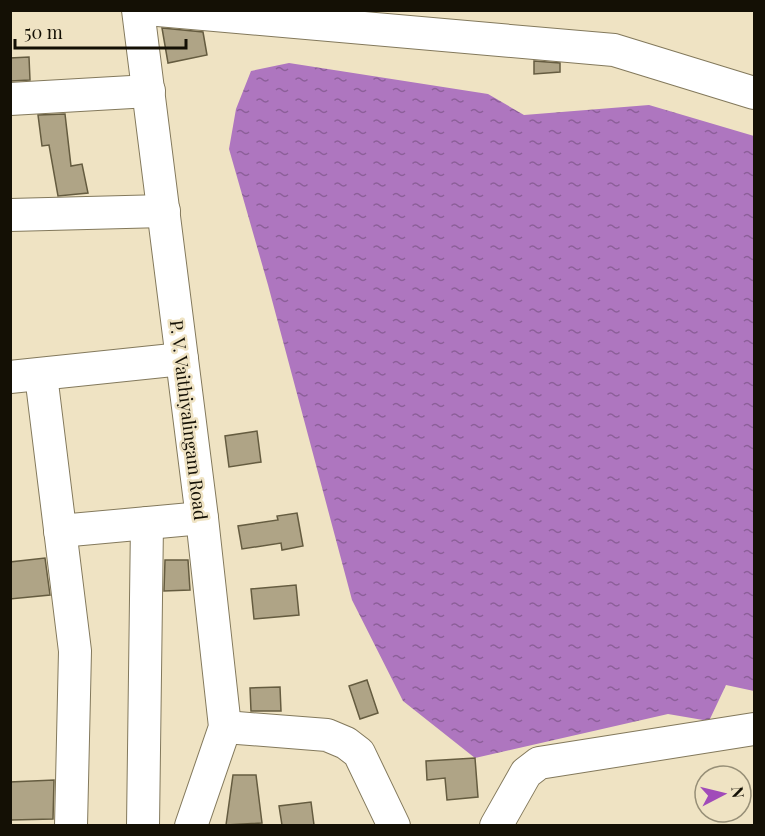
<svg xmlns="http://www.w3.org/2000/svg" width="765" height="836" viewBox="0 0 765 836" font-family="'Playfair Display',serif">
  <defs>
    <pattern id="water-ripples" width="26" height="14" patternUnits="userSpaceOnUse" patternTransform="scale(1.5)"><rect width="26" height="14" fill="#ae76bf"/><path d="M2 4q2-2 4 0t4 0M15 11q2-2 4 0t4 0" fill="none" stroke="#8c5f99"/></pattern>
  </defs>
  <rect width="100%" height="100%" fill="#efe3c3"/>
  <!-- water -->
  <path fill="url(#water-ripples)" d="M 289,63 L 488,94 L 524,115 L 649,105 L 754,136 L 754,691 L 726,685 L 709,721 L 668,714 L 475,758 L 403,701 L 352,600 L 268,285 L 229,149 L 236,109 L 251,71 Z"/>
  <!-- building -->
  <g fill="#afa486" stroke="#655c40" stroke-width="1.5">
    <path d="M 162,28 L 203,32 L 207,55 L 168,63 Z"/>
    <path d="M 29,57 L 30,80 L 10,81 L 10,58 Z"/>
    <path d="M 534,61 L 560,63 L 560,72 L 534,74 Z"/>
    <path d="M 65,114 L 71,166 L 82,164 L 88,193 L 58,196 L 49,145 L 42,146 L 38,115 Z"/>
    <path d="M 257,431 L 261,462 L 229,467 L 225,436 Z"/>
    <path d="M 297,513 L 303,546 L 282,550 L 281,543 L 242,549 L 238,526 L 278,520 L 277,516 Z"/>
    <path d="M 45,558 L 50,595 L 10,599 L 10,562 Z"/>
    <path d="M 165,560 L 188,560 L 190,590 L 164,591 Z"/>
    <path d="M 296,585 L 299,615 L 254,619 L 251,589 Z"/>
    <path d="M 367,680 L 378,713 L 360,719 L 349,686 Z"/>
    <path d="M 280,687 L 281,711 L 251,711 L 250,688 Z"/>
    <path d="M 475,758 L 478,797 L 447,800 L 445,778 L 427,780 L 426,761 Z"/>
    <path d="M 233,775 L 256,775 L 262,823 L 226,825 Z"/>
    <path d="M 54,780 L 53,819 L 11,820 L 10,782 Z"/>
    <path d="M 311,802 L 314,825 L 282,825 L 279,806 Z"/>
  </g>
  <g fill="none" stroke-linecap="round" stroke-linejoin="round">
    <!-- minor casing -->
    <g stroke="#83795c" stroke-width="34">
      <g id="minor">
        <path d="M 138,10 L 202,518 L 225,727 L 191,826"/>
        <path d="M 158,10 L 614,50 L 754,93"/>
        <path d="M 10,99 L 149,91"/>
        <path d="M 10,215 L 164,211"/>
        <path d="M 41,375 L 75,651 L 71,826"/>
        <path d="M 10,377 L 182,359"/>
        <path d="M 60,531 L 202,518"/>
        <path d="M 225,727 L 327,735 L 346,743 L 359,753 L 394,826"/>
        <path d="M 143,826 L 147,523"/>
        <path d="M 496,826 L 526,773 L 539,763 L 754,729"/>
      </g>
    </g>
    <!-- minor -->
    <use href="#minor" stroke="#fff" stroke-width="32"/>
  </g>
  <g text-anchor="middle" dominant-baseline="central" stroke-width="5" stroke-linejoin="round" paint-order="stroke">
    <!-- street labels -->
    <g font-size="18" fill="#141005" stroke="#efe3c3">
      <text transform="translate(189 420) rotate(83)">P. V. Vaithiyalingam Road</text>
    </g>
  </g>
  <!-- border -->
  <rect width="765" height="836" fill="none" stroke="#141005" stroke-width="24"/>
  <!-- north arrow -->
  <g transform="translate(723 794) rotate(83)"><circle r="28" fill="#efe3c3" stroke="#978f77" stroke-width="1.5"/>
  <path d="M0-4.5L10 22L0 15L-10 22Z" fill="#a14bb9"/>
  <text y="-9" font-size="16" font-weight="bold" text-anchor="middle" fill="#141005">N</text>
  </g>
  <!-- scale -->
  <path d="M15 39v9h171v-9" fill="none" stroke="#141005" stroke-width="3"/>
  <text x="24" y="39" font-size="18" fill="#141005" stroke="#efe3c3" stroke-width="4.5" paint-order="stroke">50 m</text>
</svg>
